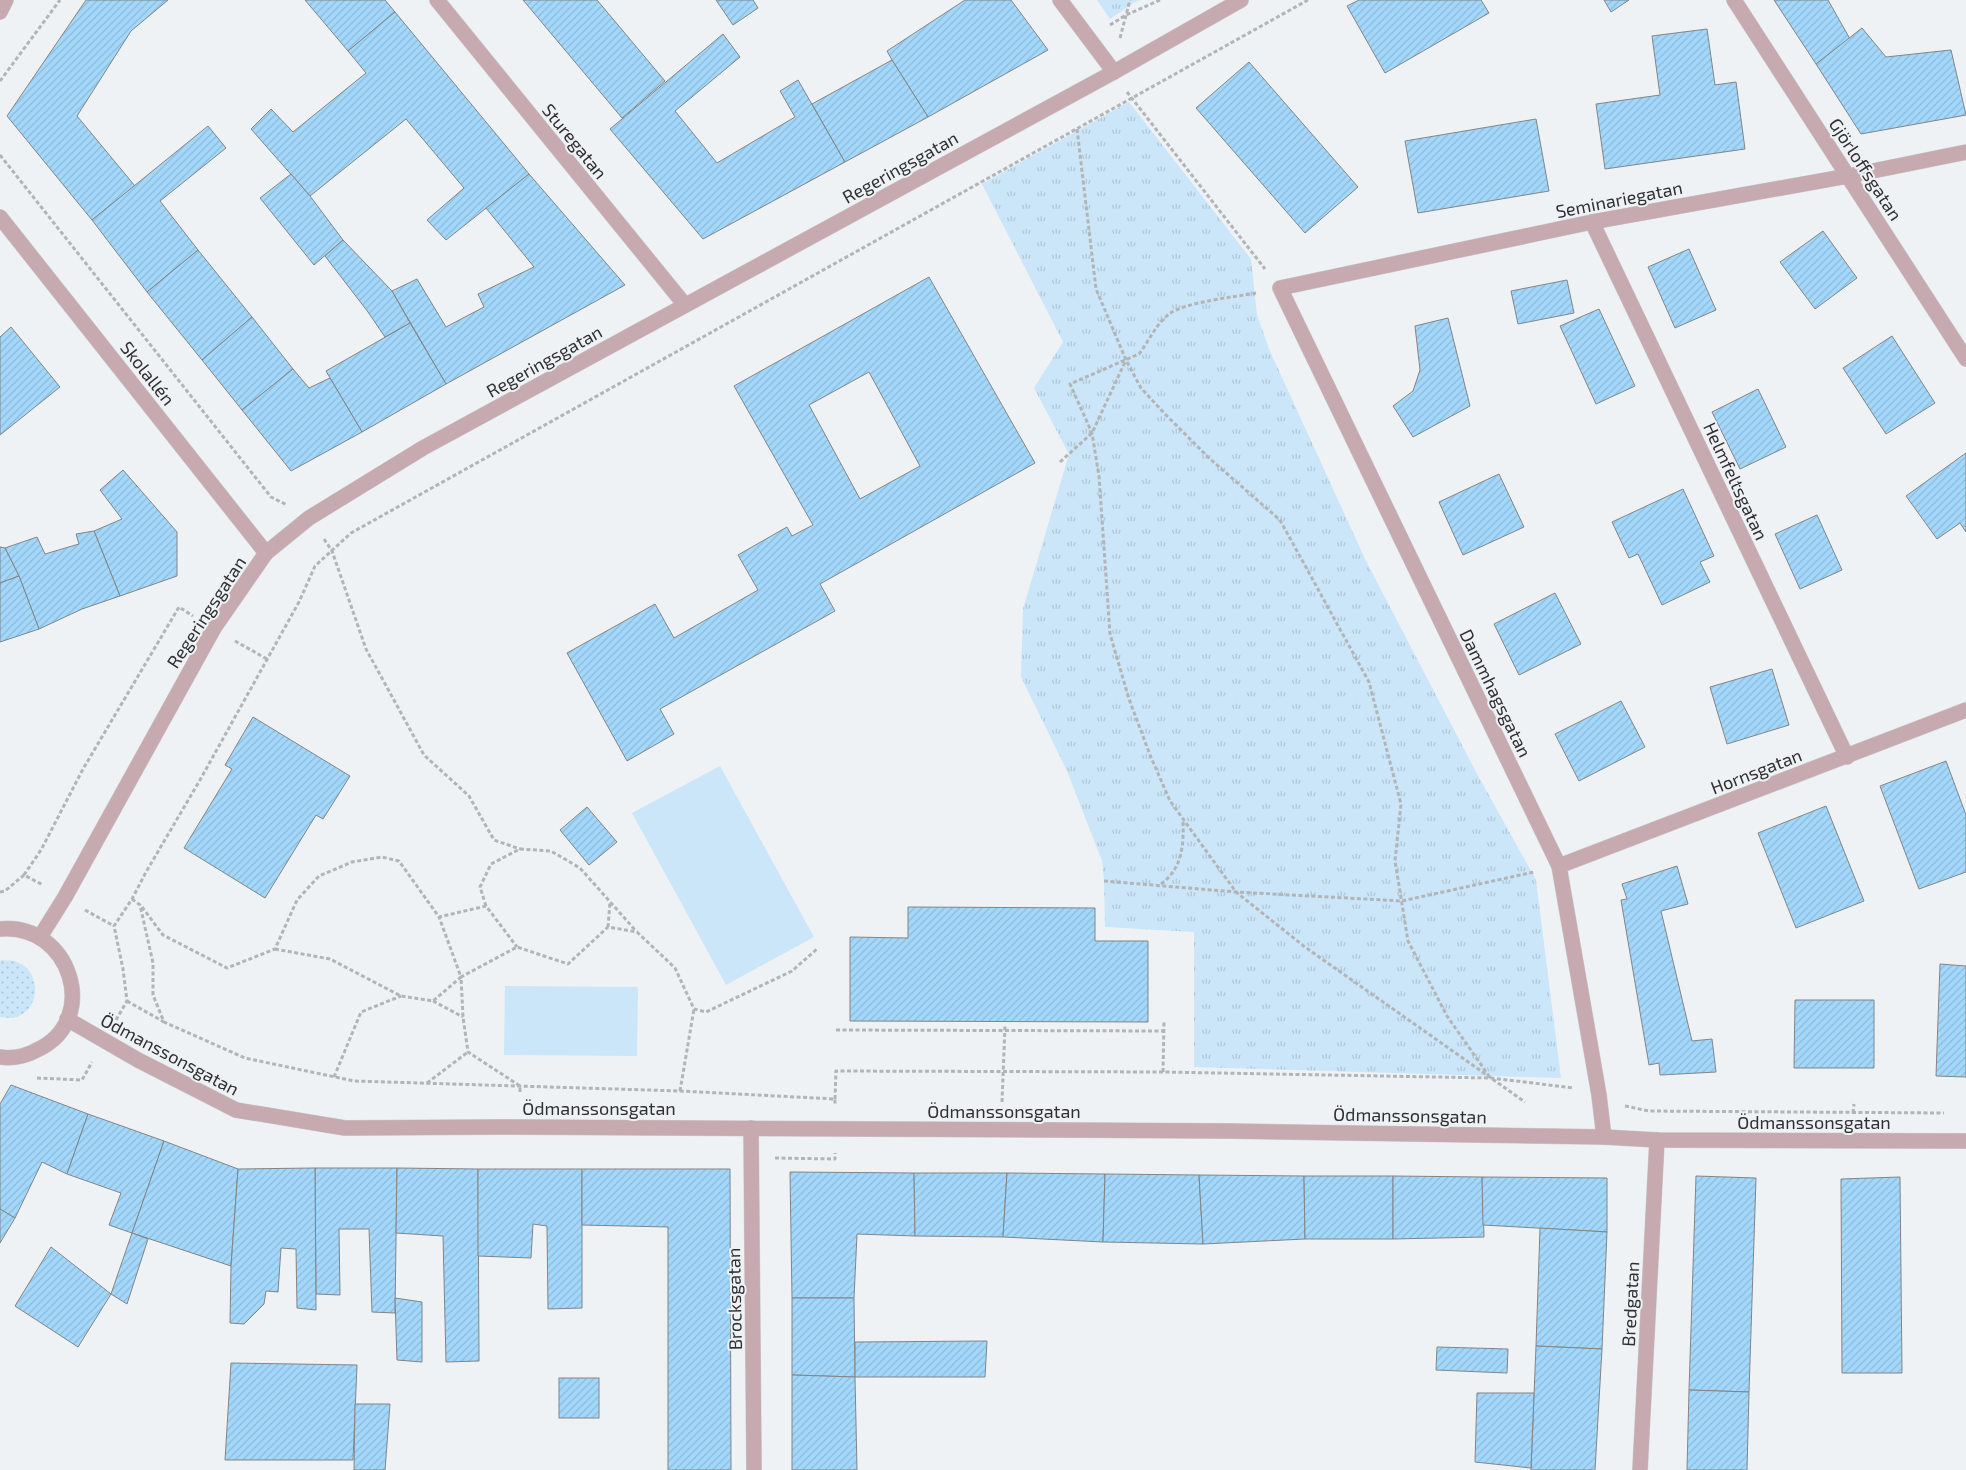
<svg xmlns="http://www.w3.org/2000/svg" width="1966" height="1470" viewBox="0 0 1966 1470" font-family="'Exo 2',sans-serif">
  <defs>
    <pattern id="grass-dots" width="8" height="8" patternUnits="userSpaceOnUse" patternTransform="scale(1.25)"><rect width="8" height="8" fill="#cbe6f8"/><path d="M2 2h.1M6 6h.1" fill="none" stroke="#afc6d5" stroke-width="1.8" stroke-linecap="round"/></pattern>
    <pattern id="park-tufts" width="24" height="20" patternUnits="userSpaceOnUse" patternTransform="scale(1.25)"><rect width="24" height="20" fill="#cbe6f8"/><path d="M3 7l-1-3M5 7V3M7 7l1-3M15 17l-1-3M17 17v-4M19 17l1-3" fill="none" stroke="#afc6d5"/></pattern>
    <pattern id="building-hatch" width="6" height="6" patternUnits="userSpaceOnUse" patternTransform="scale(1.25)"><rect width="6" height="6" fill="#a3d8fb"/><path d="M-1 1l2-2M0 6l6-6M5 7l2-2" fill="none" stroke="#8dbad8"/></pattern>
  </defs>
  <rect width="100%" height="100%" fill="#eef2f4"/>
  <!-- grass -->
  <path fill="url(#grass-dots)" d="M 2,960 C 6,961 11,960 14,961 C 43,968 42,1014 12,1018 C 8,1018 4,1017 0,1017 L 0,961 Z"/>
  <!-- park -->
  <g fill="url(#park-tufts)">
    <path d="M 1097,0 L 1141,0 L 1135,2 L 1110,19 Z"/>
    <path d="M 1129,102 L 1251,259 L 1257,315 L 1269,349 L 1366,561 L 1476,772 L 1536,880 L 1561,1078 L 1194,1067 L 1194,932 L 1105,927 L 1104,881 L 1102,861 L 1067,771 L 1021,677 L 1023,609 L 1069,454 L 1034,388 L 1063,342 L 982,184 Z"/>
  </g>
  <!-- pitch -->
  <g fill="#cbe6f8">
    <path d="M 720,766 L 814,937 L 726,985 L 632,813 Z"/>
    <path d="M 505,986 L 638,987 L 637,1056 L 504,1055 Z"/>
  </g>
  <!-- building -->
  <g fill="url(#building-hatch)" stroke="#828587" fill-rule="evenodd">
    <path d="M 86,0 L 168,0 L 131,31 L 77,116 L 135,186 L 92,220 L 7,116 Z"/>
    <path d="M 305,0 L 385,0 L 395,12 L 348,51 Z"/>
    <path d="M 523,0 L 597,0 L 665,81 L 622,118 Z"/>
    <path d="M 716,0 L 753,0 L 758,8 L 733,25 Z"/>
    <path d="M 965,0 L 1011,0 L 1048,50 L 928,117 L 892,60 L 887,51 Z"/>
    <path d="M 1359,0 L 1481,0 L 1489,13 L 1385,73 L 1347,6 Z"/>
    <path d="M 1604,0 L 1629,0 L 1611,12 Z"/>
    <path d="M 1774,0 L 1828,0 L 1850,39 L 1816,64 Z"/>
    <path d="M 395,12 L 529,174 L 446,240 L 427,220 L 464,188 L 406,119 L 310,196 L 251,129 L 271,109 L 293,132 L 366,73 L 348,51 Z"/>
    <path d="M 1862,28 L 1886,57 L 1951,50 L 1966,115 L 1861,134 L 1816,64 Z"/>
    <path d="M 1707,29 L 1715,85 L 1736,82 L 1745,149 L 1605,169 L 1596,104 L 1660,95 L 1652,36 Z"/>
    <path d="M 723,34 L 740,57 L 675,111 L 717,163 L 795,117 L 780,91 L 798,80 L 845,162 L 703,239 L 610,129 Z"/>
    <path d="M 892,60 L 928,117 L 845,162 L 812,104 Z"/>
    <path d="M 1249,62 L 1358,187 L 1305,233 L 1196,108 Z"/>
    <path d="M 1536,119 L 1549,191 L 1418,213 L 1405,141 Z"/>
    <path d="M 208,126 L 226,148 L 160,201 L 198,250 L 147,292 L 92,220 Z"/>
    <path d="M 291,174 L 310,196 L 343,240 L 314,265 L 260,198 Z"/>
    <path d="M 529,174 L 625,285 L 446,384 L 392,291 L 417,279 L 446,327 L 484,307 L 478,294 L 534,267 L 486,208 Z"/>
    <path d="M 1823,231 L 1857,278 L 1815,309 L 1780,262 Z"/>
    <path d="M 343,240 L 392,291 L 410,323 L 385,337 L 368,312 L 325,256 Z"/>
    <path d="M 1689,249 L 1716,310 L 1675,328 L 1648,267 Z"/>
    <path d="M 198,250 L 252,317 L 202,360 L 147,292 Z"/>
    <path d="M 929,277 L 1035,463 L 820,584 L 835,611 L 660,709 L 674,734 L 627,761 L 567,653 L 655,604 L 674,638 L 758,590 L 738,555 L 787,527 L 792,536 L 813,525 L 734,386 ZM 869,372 L 920,466 L 860,499 L 809,405 Z"/>
    <path d="M 1567,280 L 1574,313 L 1518,324 L 1511,291 Z"/>
    <path d="M 1599,309 L 1635,386 L 1596,404 L 1560,326 Z"/>
    <path d="M 252,317 L 293,369 L 242,410 L 202,360 Z"/>
    <path d="M 1448,318 L 1470,406 L 1413,437 L 1393,406 L 1413,391 L 1420,370 L 1415,326 Z"/>
    <path d="M 410,323 L 446,384 L 362,432 L 326,371 Z"/>
    <path d="M 11,327 L 60,387 L 0,435 L 0,337 Z"/>
    <path d="M 1892,336 L 1935,403 L 1886,434 L 1843,368 Z"/>
    <path d="M 293,369 L 309,388 L 330,378 L 362,432 L 291,471 L 242,410 Z"/>
    <path d="M 1758,389 L 1786,447 L 1740,469 L 1712,412 Z"/>
    <path d="M 1966,453 L 1966,532 L 1960,523 L 1937,539 L 1906,496 Z"/>
    <path d="M 123,470 L 177,532 L 177,576 L 120,596 L 94,531 L 122,519 L 100,490 Z"/>
    <path d="M 1499,474 L 1524,527 L 1463,555 L 1439,502 Z"/>
    <path d="M 1683,489 L 1714,556 L 1700,562 L 1710,582 L 1662,605 L 1638,554 L 1629,558 L 1612,522 Z"/>
    <path d="M 1817,515 L 1842,570 L 1800,589 L 1775,534 Z"/>
    <path d="M 94,531 L 120,596 L 82,609 L 39,629 L 19,576 L 5,548 L 37,537 L 45,554 L 79,544 L 76,534 Z"/>
    <path d="M 0,547 L 5,548 L 19,576 L 0,583 Z"/>
    <path d="M 19,576 L 39,629 L 0,642 L 0,583 Z"/>
    <path d="M 1555,593 L 1581,644 L 1519,675 L 1494,624 Z"/>
    <path d="M 1772,669 L 1789,725 L 1727,744 L 1710,687 Z"/>
    <path d="M 1621,701 L 1645,747 L 1579,781 L 1555,734 Z"/>
    <path d="M 253,717 L 350,776 L 323,819 L 316,815 L 265,898 L 184,848 L 232,769 L 225,765 Z"/>
    <path d="M 1946,761 L 1966,815 L 1966,872 L 1919,889 L 1880,786 Z"/>
    <path d="M 1826,806 L 1864,901 L 1796,928 L 1758,833 Z"/>
    <path d="M 587,807 L 617,842 L 589,865 L 560,830 Z"/>
    <path d="M 1677,866 L 1688,904 L 1661,911 L 1692,1041 L 1712,1039 L 1716,1072 L 1660,1075 L 1659,1063 L 1649,1065 L 1621,900 L 1627,899 L 1622,884 Z"/>
    <path d="M 908,907 L 1095,908 L 1095,941 L 1148,941 L 1148,1022 L 850,1021 L 850,937 L 908,938 Z"/>
    <path d="M 1940,964 L 1966,966 L 1966,1077 L 1936,1076 Z"/>
    <path d="M 1795,1000 L 1874,1000 L 1874,1068 L 1794,1068 Z"/>
    <path d="M 11,1085 L 88,1114 L 67,1174 L 42,1162 L 15,1218 L 0,1209 L 0,1104 Z"/>
    <path d="M 88,1114 L 164,1141 L 132,1233 L 109,1225 L 121,1193 L 67,1174 Z"/>
    <path d="M 164,1141 L 238,1169 L 231,1266 L 132,1233 Z"/>
    <path d="M 315,1168 L 397,1168 L 395,1313 L 372,1312 L 369,1229 L 339,1229 L 340,1295 L 316,1294 Z"/>
    <path d="M 315,1168 L 316,1310 L 297,1308 L 296,1249 L 281,1248 L 278,1292 L 266,1291 L 264,1304 L 244,1324 L 230,1323 L 231,1266 L 238,1169 Z"/>
    <path d="M 397,1168 L 478,1169 L 479,1361 L 446,1362 L 443,1236 L 396,1233 Z"/>
    <path d="M 478,1169 L 582,1169 L 582,1308 L 548,1309 L 547,1226 L 533,1224 L 531,1258 L 478,1256 Z"/>
    <path d="M 582,1169 L 730,1169 L 731,1470 L 668,1470 L 668,1227 L 582,1225 Z"/>
    <path d="M 790,1172 L 914,1173 L 915,1236 L 857,1234 L 854,1298 L 792,1298 Z"/>
    <path d="M 914,1173 L 1007,1173 L 1003,1237 L 915,1236 Z"/>
    <path d="M 1007,1173 L 1105,1174 L 1103,1242 L 1003,1237 Z"/>
    <path d="M 1105,1174 L 1199,1175 L 1203,1244 L 1103,1242 Z"/>
    <path d="M 1199,1175 L 1304,1176 L 1305,1239 L 1203,1244 Z"/>
    <path d="M 1304,1176 L 1393,1176 L 1393,1239 L 1305,1239 Z"/>
    <path d="M 1393,1176 L 1482,1177 L 1484,1237 L 1393,1239 Z"/>
    <path d="M 1696,1176 L 1756,1178 L 1749,1392 L 1689,1390 Z"/>
    <path d="M 1482,1177 L 1607,1178 L 1607,1232 L 1483,1225 Z"/>
    <path d="M 1900,1177 L 1902,1373 L 1842,1373 L 1841,1179 Z"/>
    <path d="M 0,1209 L 15,1218 L 0,1243 Z"/>
    <path d="M 1540,1228 L 1607,1232 L 1602,1349 L 1536,1346 Z"/>
    <path d="M 132,1233 L 148,1239 L 127,1304 L 111,1294 Z"/>
    <path d="M 51,1247 L 111,1294 L 78,1347 L 15,1306 Z"/>
    <path d="M 395,1298 L 422,1302 L 422,1362 L 397,1360 Z"/>
    <path d="M 792,1298 L 854,1298 L 855,1377 L 792,1375 Z"/>
    <path d="M 987,1341 L 985,1377 L 855,1377 L 855,1342 Z"/>
    <path d="M 1536,1346 L 1602,1349 L 1595,1470 L 1531,1470 Z"/>
    <path d="M 1437,1347 L 1508,1349 L 1507,1373 L 1436,1370 Z"/>
    <path d="M 231,1363 L 357,1365 L 353,1460 L 225,1460 Z"/>
    <path d="M 792,1375 L 855,1377 L 857,1470 L 792,1470 Z"/>
    <rect x="559" y="1378" width="40" height="40"/>
    <path d="M 1689,1390 L 1749,1392 L 1747,1470 L 1687,1470 Z"/>
    <path d="M 1477,1393 L 1534,1393 L 1531,1468 L 1475,1462 Z"/>
    <path d="M 355,1404 L 390,1404 L 385,1470 L 354,1470 Z"/>
  </g>
  <g fill="none" stroke-linecap="round" stroke-linejoin="round">
    <!-- street casing -->
    <g stroke="#cccfd1" stroke-width="16">
      <g id="street">
        <path d="M 437,0 L 685,305"/>
        <path d="M 1060,0 L 1114,72"/>
        <path d="M 1734,0 L 1966,359"/>
        <path d="M 0,12 L 6,0"/>
        <path d="M 0,217 L 266,553"/>
        <path d="M 1592,222 L 1847,757"/>
        <path d="M 1559,866 L 1966,710"/>
        <path d="M 0,929 C 70,922 102,1020 37,1050 C 26,1056 13,1059 0,1057"/>
        <path d="M 40,937 L 65,897 L 214,628 L 266,553 L 309,518 L 423,448 L 1114,72 L 1241,0"/>
        <path d="M 67,1019 L 138,1060 L 236,1110 L 345,1128 L 500,1127 L 1229,1131 L 1604,1137 L 1657,1140 L 1966,1141"/>
        <path d="M 751,1128 L 754,1470"/>
        <path d="M 1604,1137 L 1599,1095 L 1559,866 L 1280,288 L 1592,222 L 1848,176 L 1966,152"/>
        <path d="M 1640,1470 L 1657,1140"/>
      </g>
    </g>
    <!-- path -->
    <g stroke="#b2b5b7" stroke-width="3" stroke-dasharray="4 2.5" stroke-linecap="butt">
      <path d="M 1110,25 L 1126,15 L 1160,0"/>
      <path d="M 1120,38 L 1130,0"/>
      <path d="M 0,81 L 60,0"/>
      <path d="M 1127,92 L 1265,269"/>
      <path d="M 1077,129 L 1096,289 L 1126,360 L 1141,388 L 1164,413 L 1209,458 L 1280,520 L 1369,682 L 1401,804 L 1395,861 L 1408,941 L 1447,1016 L 1489,1076"/>
      <path d="M 0,155 L 271,497 L 287,505"/>
      <path d="M 1256,293 C 1235,297 1185,302 1169,314 C 1156,324 1149,341 1139,354 L 1070,384 L 1092,433 L 1099,476 L 1110,634 L 1129,699 L 1150,755 L 1170,801 L 1236,892 L 1305,947 L 1525,1102"/>
      <path d="M 1060,462 L 1092,433 L 1126,360"/>
      <path d="M 324,539 L 332,551 L 366,649 L 424,755 L 469,796 L 494,840 L 520,849"/>
      <path d="M 235,641 L 267,659"/>
      <path d="M 24,875 L 41,850 L 83,769 L 179,607 L 193,616"/>
      <path d="M 1104,881 L 1236,892 L 1402,901 L 1534,872"/>
      <path d="M 1161,884 C 1182,869 1184,845 1183,821"/>
      <path d="M 0,892 L 5,891 L 24,875 L 43,885"/>
      <path d="M 132,899 L 140,905 L 153,963 L 153,995 L 164,1022 L 245,1058 L 354,1081 L 680,1091 L 835,1099 L 835,1104"/>
      <path d="M 486,906 L 480,887 L 491,864 L 520,849 L 551,851 L 580,868 L 636,931"/>
      <path d="M 142,907 L 163,935 L 227,968 L 275,949 L 297,900 L 319,876 L 352,862 L 382,857 L 399,861 L 439,917 L 486,906 L 517,947"/>
      <path d="M 85,910 L 114,926"/>
      <path d="M 608,927 L 610,902"/>
      <path d="M 275,949 L 330,959 L 401,996 L 433,1001 L 461,977 L 439,917"/>
      <path d="M 127,1001 L 164,1022"/>
      <path d="M 433,1001 L 463,1017"/>
      <path d="M 116,1020 L 127,1001 L 123,969 L 114,926 L 132,899 L 146,872 L 200,780 L 299,602 L 315,566 L 351,533 L 1308,0"/>
      <path d="M 836,1030 L 1164,1031"/>
      <path d="M 1163,1072 L 1164,1022"/>
      <path d="M 334,1077 L 361,1012 L 401,996"/>
      <path d="M 37,1078 L 82,1080 L 92,1062"/>
      <path d="M 427,1083 L 468,1052"/>
      <path d="M 680,1091 L 694,1009"/>
      <path d="M 520,1092 L 520,1086 L 468,1052 L 463,1017 L 461,977 L 517,947 L 568,964 L 608,927 L 637,932 L 675,968 L 694,1009 L 706,1012 L 792,971 L 817,949"/>
      <path d="M 835,1099 L 836,1071 L 1163,1072 L 1491,1078 L 1574,1088"/>
      <path d="M 1002,1102 L 1005,1026"/>
      <path d="M 1625,1106 L 1649,1111 L 1944,1113"/>
      <path d="M 1853,1113 L 1854,1104"/>
      <path d="M 775,1158 L 835,1159 L 835,1153"/>
    </g>
    <!-- street -->
    <use href="#street" stroke="#c6aab0" stroke-width="15"/>
  </g>
  <g text-anchor="middle" dominant-baseline="central" stroke-width="4" stroke-linejoin="round" paint-order="stroke">
    <!-- street labels -->
    <g font-size="18" fill="#2f3031" stroke="#eef2f4">
      <text transform="translate(575 141) rotate(51)">Sturegatan</text>
      <text transform="translate(900 167) rotate(-29)">Regeringsgatan</text>
      <text transform="translate(1866 169) rotate(57)">Gjörloffsgatan</text>
      <text transform="translate(1619 199) rotate(-11)">Seminariegatan</text>
      <text transform="translate(544 361) rotate(-29)">Regeringsgatan</text>
      <text transform="translate(148 373) rotate(52)">Skolallén</text>
      <text transform="translate(1736 481) rotate(65)">Helmfeltsgatan</text>
      <text transform="translate(206 612) rotate(-57)">Regeringsgatan</text>
      <text transform="translate(1496 693) rotate(64)">Dammhagsgatan</text>
      <text transform="translate(1756 771) rotate(-21)">Hornsgatan</text>
      <text transform="translate(170 1054) rotate(28)">Ödmanssonsgatan</text>
      <text x="599" y="1108">Ödmanssonsgatan</text>
      <text x="1004" y="1111">Ödmanssonsgatan</text>
      <text transform="translate(1410 1115) rotate(1)">Ödmanssonsgatan</text>
      <text x="1814" y="1122">Ödmanssonsgatan</text>
      <text transform="translate(734 1299) rotate(-91)">Brocksgatan</text>
      <text transform="translate(1630 1304) rotate(-87)">Bredgatan</text>
    </g>
  </g>
</svg>
